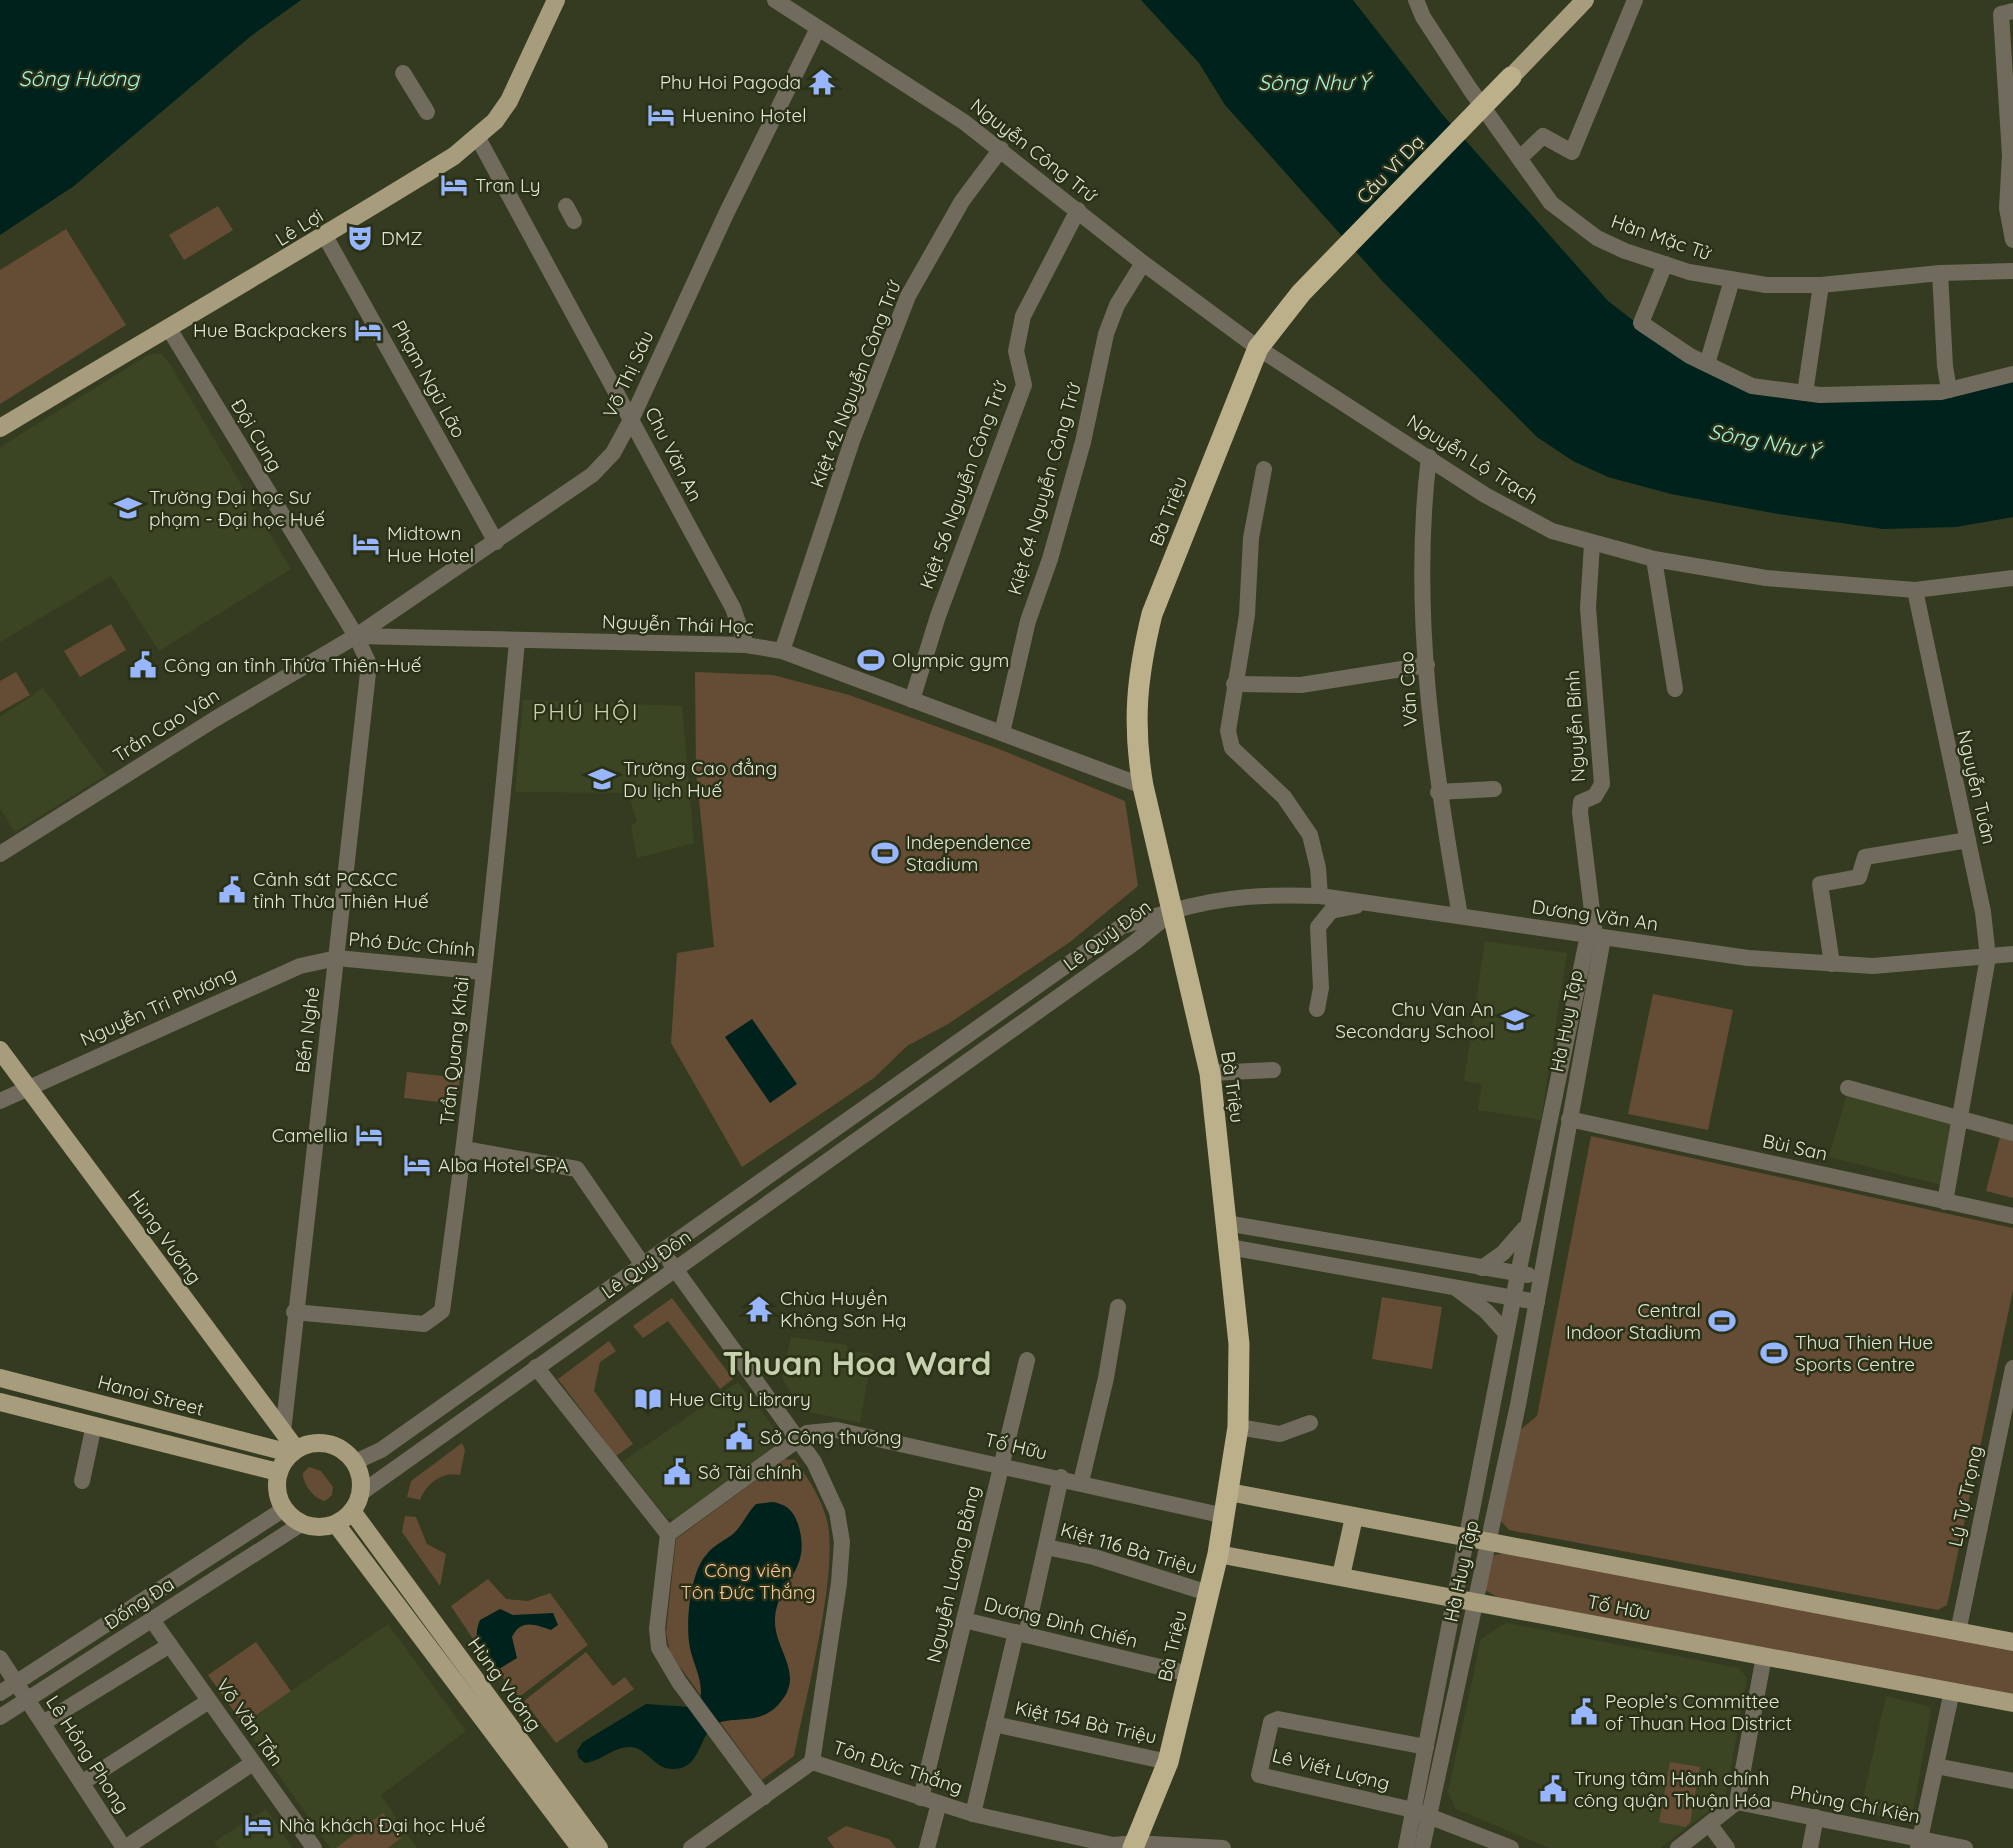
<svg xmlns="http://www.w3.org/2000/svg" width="2013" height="1848" viewBox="0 0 2013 1848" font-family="Quicksand,sans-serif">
  <rect width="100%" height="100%" fill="#343b20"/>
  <!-- built -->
  <g fill="#3c4523">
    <path d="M 150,354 L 162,354 L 170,364 L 291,569 L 159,651 L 111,576 L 0,642 L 0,447 Z"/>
    <path d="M 43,688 L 106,775 L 15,832 L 0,809 L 0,717 Z"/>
    <path d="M 523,700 L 682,706 L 694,843 L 637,858 L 631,826 L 637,822 L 628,793 L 515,792 Z"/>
    <path d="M 1485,941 L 1567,953 L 1541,1120 L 1478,1110 L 1482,1084 L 1464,1081 Z"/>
    <path d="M 1847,1094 L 1957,1123 L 1942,1185 L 1829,1157 Z"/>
    <path d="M 791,1337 L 847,1345 L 848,1350 L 872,1354 L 860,1423 L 810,1412 L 795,1400 L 782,1378 Z"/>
    <path d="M 738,1382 L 781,1437 L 780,1444 L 677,1519 L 667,1518 L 622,1462 Z"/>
    <path d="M 1506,1623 L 1739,1668 L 1747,1678 L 1726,1794 L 1718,1804 L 1660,1848 L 1549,1848 L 1456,1809 L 1448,1792 L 1481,1639 Z"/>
    <path d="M 388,1624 L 466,1731 L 381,1795 L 417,1848 L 330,1848 L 243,1724 Z"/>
    <path d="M 1886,1696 L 1928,1706 L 1931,1712 L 1912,1816 L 1905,1822 L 1860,1812 Z"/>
    <path d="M 266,1809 L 292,1848 L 218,1848 L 214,1842 Z"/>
  </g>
  <!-- green -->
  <g fill="#654c34">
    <path d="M 218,206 L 233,230 L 184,260 L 169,235 Z"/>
    <path d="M 66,229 L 126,325 L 0,404 L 0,270 Z"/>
    <path d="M 111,624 L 126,650 L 80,677 L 64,651 Z"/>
    <path d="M 16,672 L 30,695 L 0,712 L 0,681 Z"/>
    <path d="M 695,672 L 773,675 L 849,695 L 999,749 L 1125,801 L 1138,886 L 1070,942 L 948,1024 L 907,1046 L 874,1078 L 742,1167 L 671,1043 L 677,953 L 714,947 L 696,770 Z"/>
    <path d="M 1653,994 L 1733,1010 L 1708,1130 L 1628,1114 Z"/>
    <path d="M 407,1072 L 460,1078 L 457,1104 L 404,1098 Z"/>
    <path d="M 1591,1136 L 2013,1228 L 2013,1290 L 1947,1605 L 1938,1610 L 1509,1530 L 1501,1521 L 1520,1430 L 1537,1416 Z"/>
    <path d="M 2000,1137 L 2013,1141 L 2013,1198 L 1986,1191 Z"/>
    <path d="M 1382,1297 L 1442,1307 L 1432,1369 L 1372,1359 Z"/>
    <path d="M 672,1298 L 733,1379 L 720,1389 L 668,1321 L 643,1338 L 633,1326 Z"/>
    <path d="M 609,1341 L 616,1351 L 600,1362 L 594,1391 L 633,1444 L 616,1456 L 558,1379 Z"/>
    <path d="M 462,1443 L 465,1450 L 460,1475 C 442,1471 426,1484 420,1500 L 407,1497 L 411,1481 Z"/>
    <path d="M 785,1459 L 795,1460 C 807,1477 820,1496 826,1517 C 841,1565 805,1701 794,1756 L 762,1780 L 670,1653 L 666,1632 L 676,1539 Z"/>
    <path d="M 309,1467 L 321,1471 L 333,1487 L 332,1495 L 325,1501 C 314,1499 302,1483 303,1473 Z"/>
    <path d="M 405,1516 L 416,1517 L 427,1544 L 446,1554 L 440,1586 L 402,1532 Z"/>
    <path d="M 1504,1553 L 2013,1650 L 2013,1696 L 1499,1598 L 1485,1590 L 1494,1555 Z"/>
    <path d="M 488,1579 L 506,1599 L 528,1601 L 550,1593 L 588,1645 L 519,1697 L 479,1648 L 451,1606 Z"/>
    <path d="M 256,1642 L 291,1691 L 243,1724 L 208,1675 Z"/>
    <path d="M 586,1652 L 613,1686 L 625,1677 L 634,1689 L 556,1743 L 524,1701 Z"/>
    <path d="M 1670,1762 L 1700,1767 L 1690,1823 L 1685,1827 L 1659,1822 Z"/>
    <path d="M 383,1813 L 401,1838 L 388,1848 L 336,1848 Z"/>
    <path d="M 846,1826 L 889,1839 L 896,1848 L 834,1848 L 827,1838 Z"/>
  </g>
  <!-- water -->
  <g fill="#00221c">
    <path d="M 0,0 L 301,0 L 251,36 L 74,186 L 0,235 Z"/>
    <path d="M 1141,0 L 1353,0 L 1442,114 L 1608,301 L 1656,338 L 1717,372 L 1816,399 L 2013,382 L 2013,517 L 1956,527 L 1883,529 L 1778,514 L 1671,494 L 1608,477 L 1573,461 L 1537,437 L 1384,283 L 1225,105 L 1199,63 Z"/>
    <path d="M 752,1019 L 797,1084 L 770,1103 L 725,1037 Z"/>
    <path d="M 773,1502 C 787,1505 793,1510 798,1524 C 813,1571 778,1580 775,1618 C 773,1651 809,1675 776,1707 C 759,1723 741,1717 721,1722 C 700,1727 703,1762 681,1768 C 654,1775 649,1746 629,1747 C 614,1747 601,1761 585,1763 L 579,1758 L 577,1751 L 583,1742 L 646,1704 L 690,1707 L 700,1701 C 704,1681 694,1667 690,1648 C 685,1625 690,1571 707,1554 C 714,1545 724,1541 733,1534 C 742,1526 747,1513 756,1504 Z"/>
    <path d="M 500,1609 L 513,1615 L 553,1613 L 558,1625 L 551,1630 C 536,1625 521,1618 512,1637 L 517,1658 L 499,1669 C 479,1661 472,1638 480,1620 Z"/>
  </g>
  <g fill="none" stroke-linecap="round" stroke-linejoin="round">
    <!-- minor -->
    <g stroke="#706b5c" stroke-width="16">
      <path d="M 775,0 L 964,122 L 1143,263 L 1258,348 L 1485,495 L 1552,531 L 1654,559 L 1766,578 L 1915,590 L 2013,578"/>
      <path d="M 1416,0 L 1423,17 L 1470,89 L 1551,203 L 1597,238 L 1625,251 L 1689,272 L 1766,285 L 1821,285 L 1940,273 L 2013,271"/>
      <path d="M 2013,11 L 2001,14 L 2010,155 L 2007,208 L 2013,240"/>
      <path d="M 403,73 L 427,112"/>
      <path d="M 478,138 L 733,608 L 746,645"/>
      <path d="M 1520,158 L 1543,136 L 1572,152 L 1635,0"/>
      <path d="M 566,206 L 574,221"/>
      <path d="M 325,236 L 496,542"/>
      <path d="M 1665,264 L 1641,323 L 1690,356 L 1752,386 L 1820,395 L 1941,392 L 2013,374"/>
      <path d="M 1940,273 L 1945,366 L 1949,390"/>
      <path d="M 168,327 L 356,636 L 369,664 L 283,1432"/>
      <path d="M 1707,364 L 1732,280"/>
      <path d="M 1805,393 L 1821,285"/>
      <path d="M 1429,457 C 1410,610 1434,766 1460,916"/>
      <path d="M 1264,469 L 1251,538 L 1247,615 L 1228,731 L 1232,748 L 1284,797 L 1310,835 L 1318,868 L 1320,896"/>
      <path d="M 1592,544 L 1588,608 L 1602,784 L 1595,796 L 1581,802 L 1580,812 L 1595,936"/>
      <path d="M 1654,559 L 1675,689"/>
      <path d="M 1915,590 L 1983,912 L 1988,957 L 1945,1202"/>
      <path d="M 356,636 L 746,645 L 782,651 L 1143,786"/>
      <path d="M 782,651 L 853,438 L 908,296 L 962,201 L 1001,149"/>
      <path d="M 1234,684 L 1301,685 L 1427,665"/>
      <path d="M 912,700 L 938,616 L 1024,385 L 1016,351 L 1023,316 L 1078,210"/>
      <path d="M 1002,733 L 1028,621 L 1050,559 L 1083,442 L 1106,334 L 1117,305 L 1143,263"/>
      <path d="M 1438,792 L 1494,789"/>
      <path d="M 0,854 L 215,719 L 356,636 L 592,475 L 613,453 L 632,418 L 726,214 L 818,28"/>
      <path d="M 1173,911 C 1223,896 1268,894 1320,896 L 1748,958 L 1873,966 L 2013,954"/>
      <path d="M 1832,964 L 1820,884 L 1859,877 L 1865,857 L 1968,840"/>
      <path d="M 1317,1009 L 1321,988 L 1318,927 L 1331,911 L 1356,906"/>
      <path d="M 1210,1073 L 1273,1070"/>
      <path d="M 1848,1088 L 2013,1133"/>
      <path d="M 0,1101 L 300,966 L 337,958 L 483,972"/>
      <path d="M 1569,1119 L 2013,1216"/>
      <path d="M 464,1149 L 577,1169 L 643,1265"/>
      <path d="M 1226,1223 L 1528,1275"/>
      <path d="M 1229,1247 L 1537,1302"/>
      <path d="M 670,1262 L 814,1462 L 837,1512 L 842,1542 L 839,1583 L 812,1762"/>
      <path d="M 1482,1268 L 1503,1253 L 1524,1229"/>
      <path d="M 1457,1289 L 1486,1311 L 1506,1333"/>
      <path d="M 294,1312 L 424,1324 L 442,1311 C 473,1089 497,865 517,641"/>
      <path d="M 536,1367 L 668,1534"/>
      <path d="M 1238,1427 L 1280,1434 L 1310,1423"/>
      <path d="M 355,1462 L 381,1450 L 1122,926 L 1173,911 L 1134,943 L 361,1493"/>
      <path d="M 82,1481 L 94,1425"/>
      <path d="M 1081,1482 L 1106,1378 L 1118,1307"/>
      <path d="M 1046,1547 L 1094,1557 L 1208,1593"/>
      <path d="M 152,1620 L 314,1848"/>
      <path d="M 964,1620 L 1189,1674"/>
      <path d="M 1958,1632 L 2013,1368"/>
      <path d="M 1026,1635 L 1061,1477"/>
      <path d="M 0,1658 L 124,1848"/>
      <path d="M 0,1693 L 284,1509"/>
      <path d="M 0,1717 L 301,1524"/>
      <path d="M 43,1723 L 170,1645"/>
      <path d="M 994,1724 L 1168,1762"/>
      <path d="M 1426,1747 L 1278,1719 L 1271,1722 L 1259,1775 L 1413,1810 L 1511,1848"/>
      <path d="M 812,1762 L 973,1814 L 1113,1845 L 1135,1843 L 1223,1848"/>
      <path d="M 1936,1766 L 2013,1781"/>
      <path d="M 83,1782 L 209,1701"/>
      <path d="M 764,1797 L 679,1682 L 659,1648 L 657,1629 L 668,1534 L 807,1433 L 837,1430 L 1225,1516"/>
      <path d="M 921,1798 L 1027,1360"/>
      <path d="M 1737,1802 L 1965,1848"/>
      <path d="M 973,1814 L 1016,1632"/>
      <path d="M 1710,1825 L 1727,1848"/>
      <path d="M 125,1848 L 253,1763"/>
      <path d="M 691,1848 L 812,1762"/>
      <path d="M 927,1848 L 939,1803"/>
      <path d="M 1406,1848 L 1518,1274 L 1588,935"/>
      <path d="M 1422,1848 L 1518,1405 L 1603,938"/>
      <path d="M 1678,1848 L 1737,1802 L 1764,1656"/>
      <path d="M 1810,1848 L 1816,1817"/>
      <path d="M 1918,1848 L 1952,1691"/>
    </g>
    <!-- major -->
    <g stroke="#a79d7d" stroke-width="18">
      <path d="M 1511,77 L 1585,0"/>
      <path d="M 0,428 C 151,337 304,249 454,156 L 495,121 L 509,101 L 556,0"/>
      <path d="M 0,1050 L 296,1449"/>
      <path d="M 0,1378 L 290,1453"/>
      <path d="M 0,1402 L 278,1472"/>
      <circle cx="319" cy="1485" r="42"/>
      <path d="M 1229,1492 L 2013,1642"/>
      <path d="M 352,1511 L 599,1848"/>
      <path d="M 336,1524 L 580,1848"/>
      <path d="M 1218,1554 L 2013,1703"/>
      <path d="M 1341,1576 L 1354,1517"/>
    </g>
    <!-- highway -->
    <path stroke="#bcb08a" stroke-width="21" d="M 1133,1848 L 1168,1762 L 1218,1554 L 1238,1427 L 1239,1344 L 1210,1073 L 1143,786 C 1132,722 1137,676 1152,614 L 1258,348 L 1301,293 L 1511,77"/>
  </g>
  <!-- icons -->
  <defs>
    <g id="temple-bare" transform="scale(2.1)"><path d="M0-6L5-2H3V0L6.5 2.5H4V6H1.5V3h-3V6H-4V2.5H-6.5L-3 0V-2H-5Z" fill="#97b6fd" stroke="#2a3116" stroke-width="2.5" paint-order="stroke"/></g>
    <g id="hotel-bare" transform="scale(2.1)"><path d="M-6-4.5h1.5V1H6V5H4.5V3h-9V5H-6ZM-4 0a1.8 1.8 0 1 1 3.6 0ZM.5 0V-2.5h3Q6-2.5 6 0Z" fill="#97b6fd" stroke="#2a3116" stroke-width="2.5" paint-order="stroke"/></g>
    <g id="theatre-bare" transform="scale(2.1)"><path d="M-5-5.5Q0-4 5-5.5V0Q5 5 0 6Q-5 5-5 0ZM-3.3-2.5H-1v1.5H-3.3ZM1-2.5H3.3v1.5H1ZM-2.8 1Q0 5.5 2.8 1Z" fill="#97b6fd" stroke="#2a3116" stroke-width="2.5" paint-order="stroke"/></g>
    <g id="university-bare" transform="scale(2.1)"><path d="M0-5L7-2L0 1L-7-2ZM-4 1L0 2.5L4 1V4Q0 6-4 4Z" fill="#97b6fd" stroke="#2a3116" stroke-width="2.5" paint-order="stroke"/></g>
    <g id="stadium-bare" transform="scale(2.1)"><path d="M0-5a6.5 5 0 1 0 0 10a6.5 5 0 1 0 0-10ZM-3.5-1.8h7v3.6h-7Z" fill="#97b6fd" stroke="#2a3116" stroke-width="2.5" paint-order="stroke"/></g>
    <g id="civic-bare" transform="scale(2.1)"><path d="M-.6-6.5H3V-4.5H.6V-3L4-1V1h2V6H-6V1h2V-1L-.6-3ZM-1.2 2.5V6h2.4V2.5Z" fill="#97b6fd" stroke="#2a3116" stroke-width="2.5" paint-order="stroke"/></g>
    <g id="school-bare" transform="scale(2.1)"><path d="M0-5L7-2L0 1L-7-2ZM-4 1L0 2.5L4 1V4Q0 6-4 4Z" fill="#97b6fd" stroke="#2a3116" stroke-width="2.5" paint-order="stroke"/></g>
    <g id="library-bare" transform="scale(2.1)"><path d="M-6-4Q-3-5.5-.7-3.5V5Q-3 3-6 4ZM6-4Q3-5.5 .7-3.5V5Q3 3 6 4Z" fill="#97b6fd" stroke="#2a3116" stroke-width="2.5" paint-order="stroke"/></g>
  </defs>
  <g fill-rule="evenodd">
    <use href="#temple-bare" x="822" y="82"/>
    <use href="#hotel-bare" x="661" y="115"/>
    <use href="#hotel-bare" x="454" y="185"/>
    <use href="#theatre-bare" x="360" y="238"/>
    <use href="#hotel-bare" x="368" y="330"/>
    <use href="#university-bare" x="128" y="508"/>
    <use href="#hotel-bare" x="366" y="544"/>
    <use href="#stadium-bare" x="871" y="660"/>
    <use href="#civic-bare" x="143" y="665"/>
    <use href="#university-bare" x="602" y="779"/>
    <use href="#stadium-bare" x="885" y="853"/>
    <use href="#civic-bare" x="232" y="890"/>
    <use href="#school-bare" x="1515" y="1020"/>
    <use href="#hotel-bare" x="369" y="1135"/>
    <use href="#hotel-bare" x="417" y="1165"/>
    <use href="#temple-bare" x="759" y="1309"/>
    <use href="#stadium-bare" x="1722" y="1321"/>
    <use href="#stadium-bare" x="1774" y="1353"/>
    <use href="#library-bare" x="648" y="1399"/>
    <use href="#civic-bare" x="739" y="1437"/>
    <use href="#civic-bare" x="677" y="1472"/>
    <use href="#civic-bare" x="1584" y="1712"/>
    <use href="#civic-bare" x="1553" y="1789"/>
    <use href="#hotel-bare" x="258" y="1825"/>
  </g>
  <g text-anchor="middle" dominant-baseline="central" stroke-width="5" stroke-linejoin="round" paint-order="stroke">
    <!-- poi labels -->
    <g font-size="19" fill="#e2e8d7" stroke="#2a3116" text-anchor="start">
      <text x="801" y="82" text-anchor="end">Phu Hoi Pagoda</text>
      <text x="682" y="115">Huenino Hotel</text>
      <text x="475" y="185">Tran Ly</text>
      <text x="381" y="238">DMZ</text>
      <text x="347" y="330" text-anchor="end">Hue Backpackers</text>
      <text x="149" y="497">Trường Đại học Sư<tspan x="149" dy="22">phạm - Đại học Huế</tspan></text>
      <text x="387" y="533">Midtown<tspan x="387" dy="22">Hue Hotel</tspan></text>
      <text x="892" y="660">Olympic gym</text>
      <text x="164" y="665">Công an tỉnh Thừa Thiên-Huế</text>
      <text x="623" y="768">Trường Cao đẳng<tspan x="623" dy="22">Du lịch Huế</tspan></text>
      <text x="906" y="842">Independence<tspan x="906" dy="22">Stadium</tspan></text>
      <text x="253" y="879">Cảnh sát PC&amp;CC<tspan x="253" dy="22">tỉnh Thừa Thiên Huế</tspan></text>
      <text x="1494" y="1009" text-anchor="end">Chu Van An<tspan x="1494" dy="22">Secondary School</tspan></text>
      <text x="348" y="1135" text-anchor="end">Camellia</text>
      <text x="438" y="1165">Alba Hotel SPA</text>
      <text x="780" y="1298">Chùa Huyền<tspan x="780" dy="22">Không Sơn Hạ</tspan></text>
      <text x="1701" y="1310" text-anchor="end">Central<tspan x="1701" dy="22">Indoor Stadium</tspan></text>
      <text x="1795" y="1342">Thua Thien Hue<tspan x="1795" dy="22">Sports Centre</tspan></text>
      <text x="669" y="1399">Hue City Library</text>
      <text x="760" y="1437">Sở Công thương</text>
      <text x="698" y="1472">Sở Tài chính</text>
      <text x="1605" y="1701">People’s Committee<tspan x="1605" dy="22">of Thuan Hoa District</tspan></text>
      <text x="1574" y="1778">Trung tâm Hành chính<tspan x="1574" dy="22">công quận Thuận Hóa</tspan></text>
      <text x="279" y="1825">Nhà khách Đại học Huế</text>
    </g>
    <!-- street labels -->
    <g font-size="19" fill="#e2e8d7" stroke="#2a3116">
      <text transform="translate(1034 150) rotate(38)">Nguyễn Công Trứ</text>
      <text transform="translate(1390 169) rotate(-46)">Cầu Vĩ Dạ</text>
      <text transform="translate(299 227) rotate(-32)">Lê Lợi</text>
      <text transform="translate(1661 237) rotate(19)">Hàn Mặc Tử</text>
      <text transform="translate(628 374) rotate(-65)">Võ Thị Sáu</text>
      <text transform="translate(429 379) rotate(61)">Phạm Ngũ Lão</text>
      <text transform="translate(855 384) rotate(-69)">Kiệt 42 Nguyễn Công Trứ</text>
      <text transform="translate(257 435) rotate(59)">Đội Cung</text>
      <text transform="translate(674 454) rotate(63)">Chu Văn An</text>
      <text transform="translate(1473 459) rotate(32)">Nguyễn Lộ Trạch</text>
      <text transform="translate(963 485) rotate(-70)">Kiệt 56 Nguyễn Công Trứ</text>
      <text transform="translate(1044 489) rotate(-74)">Kiệt 64 Nguyễn Công Trứ</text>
      <text transform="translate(1168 511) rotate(-69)">Bà Triệu</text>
      <text transform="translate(678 624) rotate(2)">Nguyễn Thái Học</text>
      <text transform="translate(1408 689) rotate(-93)">Văn Cao</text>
      <text transform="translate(166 725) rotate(-32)">Trần Cao Vân</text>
      <text transform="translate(1575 726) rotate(-93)">Nguyễn Bính</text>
      <text transform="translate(1977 787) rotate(77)">Nguyễn Tuân</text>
      <text transform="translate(1595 915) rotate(8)">Dương Văn An</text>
      <text transform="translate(1107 935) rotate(-37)">Lê Quý Đôn</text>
      <text transform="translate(412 944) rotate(5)">Phó Đức Chính</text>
      <text transform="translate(158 1006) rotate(-24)">Nguyễn Tri Phương</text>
      <text transform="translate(1566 1021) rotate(-79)">Hà Huy Tập</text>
      <text transform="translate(307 1030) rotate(-83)">Bến Nghé</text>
      <text transform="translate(454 1051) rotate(-84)">Trần Quang Khải</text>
      <text transform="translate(1233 1087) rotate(82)">Bà Triệu</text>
      <text transform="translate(1795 1147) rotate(12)">Bùi San</text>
      <text transform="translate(165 1237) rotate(54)">Hùng Vương</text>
      <text transform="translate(646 1264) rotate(-35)">Lê Quý Đôn</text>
      <text transform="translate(151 1395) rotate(15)">Hanoi Street</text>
      <text transform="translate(1016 1446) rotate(13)">Tố Hữu</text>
      <text transform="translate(1965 1496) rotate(-78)">Lý Tự Trọng</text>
      <text transform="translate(1129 1548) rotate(16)">Kiệt 116 Bà Triệu</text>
      <text transform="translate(1461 1571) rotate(-78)">Hà Huy Tập</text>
      <text transform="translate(953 1574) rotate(-77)">Nguyễn Lương Bằng</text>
      <text transform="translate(139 1603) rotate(-33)">Đống Đa</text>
      <text transform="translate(1619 1607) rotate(11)">Tố Hữu</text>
      <text transform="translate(1061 1622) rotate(14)">Dương Đình Chiến</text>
      <text transform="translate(1172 1646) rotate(-77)">Bà Triệu</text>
      <text transform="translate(505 1684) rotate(54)">Hùng Vương</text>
      <text transform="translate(250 1722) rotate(55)">Võ Văn Tần</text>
      <text transform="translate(1086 1722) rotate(12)">Kiệt 154 Bà Triệu</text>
      <text transform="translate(88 1754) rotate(57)">Lê Hồng Phong</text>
      <text transform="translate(898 1767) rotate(18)">Tôn Đức Thắng</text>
      <text transform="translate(1331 1769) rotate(14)">Lê Viết Lượng</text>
      <text transform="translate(1855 1804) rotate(11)">Phùng Chí Kiên</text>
    </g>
    <!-- park labels -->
    <g font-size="19" fill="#f9c799" stroke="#2a3116">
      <text x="748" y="1570">Công viên<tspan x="748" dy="22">Tôn Đức Thắng</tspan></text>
    </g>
    <!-- water labels -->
    <g font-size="21" font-style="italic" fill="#a5f6e5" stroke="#2a3116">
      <text x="79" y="78">Sông Hương</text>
      <text x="1314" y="82">Sông Như Ý</text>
      <text transform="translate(1764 441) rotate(11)">Sông Như Ý</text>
    </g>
    <!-- quarter labels -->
    <g font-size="23" letter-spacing="2" fill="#c6d1b0" stroke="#2a3116">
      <text x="586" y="711">PHÚ HỘI</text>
    </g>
    <!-- town labels -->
    <g font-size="33" font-weight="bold" fill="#c6d1b0" stroke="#2a3116">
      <text x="857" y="1362">Thuan Hoa Ward</text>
    </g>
  </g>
</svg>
